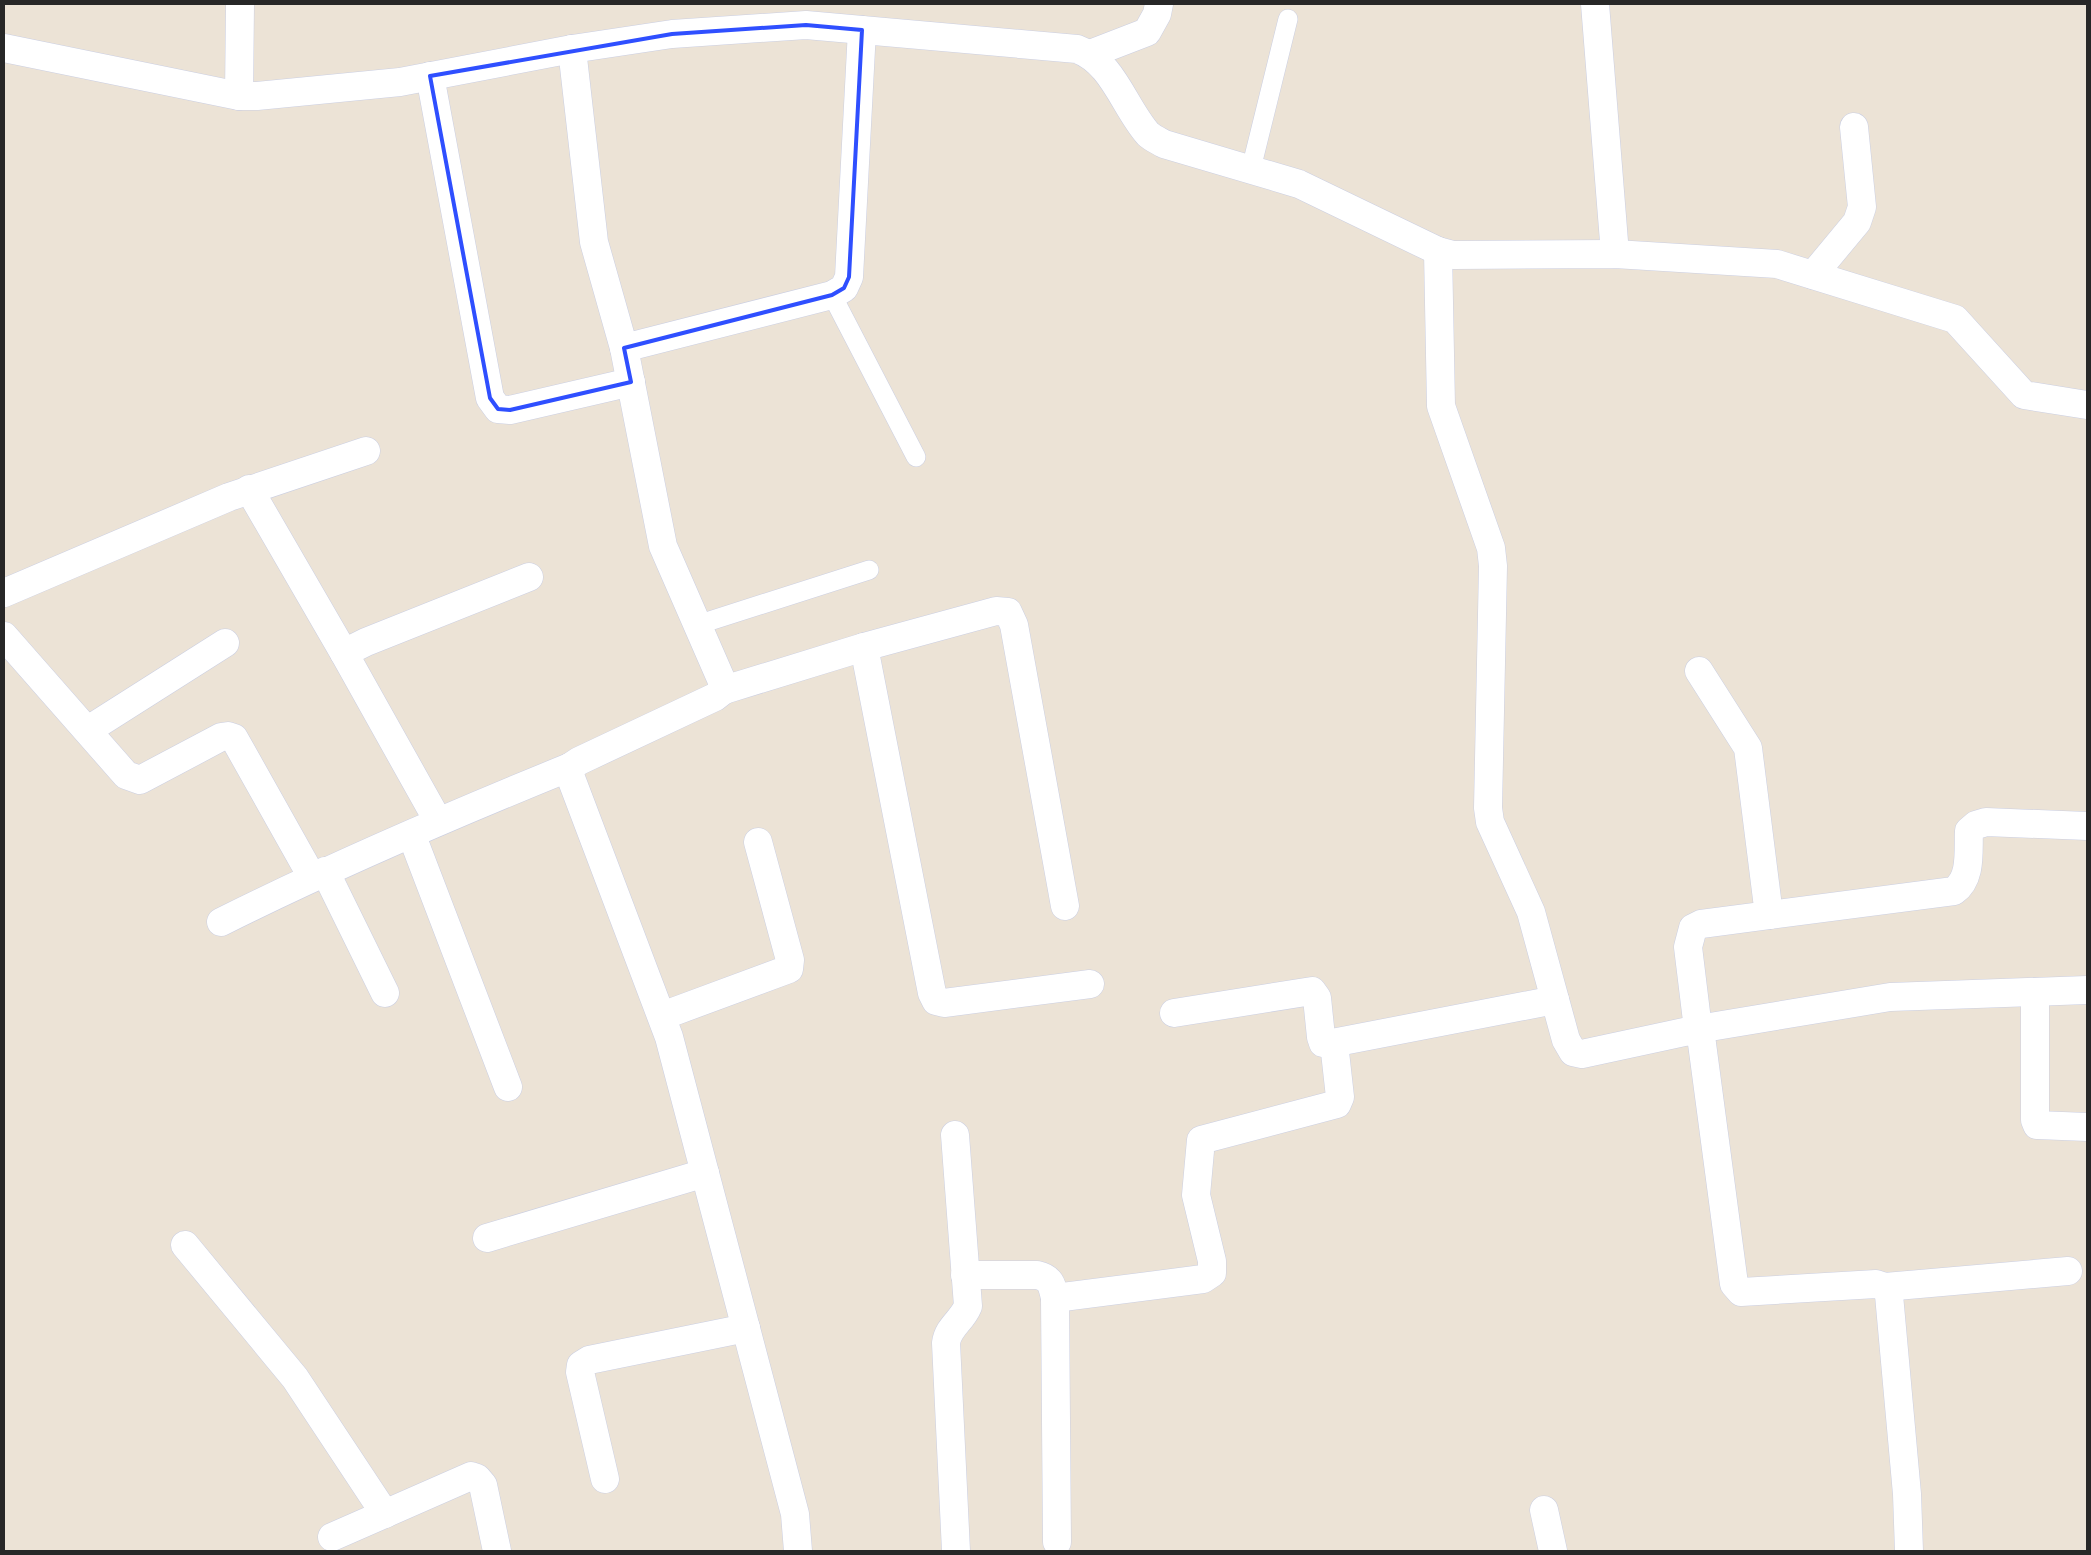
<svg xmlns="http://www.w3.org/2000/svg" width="2091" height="1555" viewBox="0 0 2091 1555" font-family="Manrope,sans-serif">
  <rect width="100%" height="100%" fill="#ece3d6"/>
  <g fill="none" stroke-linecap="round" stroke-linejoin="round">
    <!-- service casing -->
    <g stroke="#cbcfe2" stroke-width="20">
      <g id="service">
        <path d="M 1251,169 L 1288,19"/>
        <path d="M 832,295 L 916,457"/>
        <path d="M 697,625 L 869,570"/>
      </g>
    </g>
    <!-- minor casing -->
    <g stroke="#cbcfe2" stroke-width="29">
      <g id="minor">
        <path d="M 1595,4 L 1615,254"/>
        <path d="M 4,48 L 239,96 L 257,96 L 400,82 L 572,49 L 672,34 L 806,25 L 1077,49 C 1113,62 1124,107 1148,134 C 1152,138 1159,141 1164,144 L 1299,184 L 1438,251 L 1453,255 L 1615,254 L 1777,264 L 1955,319 L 2024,395 L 2087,405"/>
        <path d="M 572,49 L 594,242 L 624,348 L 663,546 L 721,679 L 724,690 L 715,697 L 579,761 L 570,767 L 571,778 L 669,1037 L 795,1514 L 798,1551"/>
        <path d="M 1090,54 L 1147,32 L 1157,14 L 1159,4"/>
        <path d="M 430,76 L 490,398 L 498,409 L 510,410 L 631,382"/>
        <path d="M 239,96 L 240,4"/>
        <path d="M 1438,251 L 1441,406 L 1491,548 L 1493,566 L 1488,808 L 1490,822 L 1531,912 L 1566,1040 L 1573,1052 L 1582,1054 L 1698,1029 L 1701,1036 L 1734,1284 L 1741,1292 L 1876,1284 L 1885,1287 L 1889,1295 L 1907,1494 L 1909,1551"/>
        <path d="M 1813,275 L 1857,222 L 1862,207 L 1854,127"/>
        <path d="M 624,348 L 832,295 L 844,288 L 849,277 L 862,30"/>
        <path d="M 249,489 L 344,653"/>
        <path d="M 4,593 L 229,497 L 366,451"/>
        <path d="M 4,636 L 126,775 L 140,780 L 221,737 L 228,736 L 234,738 L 312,877"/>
        <path d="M 864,647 L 932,993 L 936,1001 L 944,1003 L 1090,984"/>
        <path d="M 1699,671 L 1748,748 L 1769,915"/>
        <path d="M 724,690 L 864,647 L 996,611 L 1008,612 L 1014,625 L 1065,906"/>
        <path d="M 88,730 L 225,643"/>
        <path d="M 438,821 L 344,653 L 366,642 L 529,577"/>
        <path d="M 2087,826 L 1986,822 L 1976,825 L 1969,831 C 1968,852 1972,878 1954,891 L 1701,924 L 1693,928 L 1688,947 L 1698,1029 L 1890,997 L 2087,990"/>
        <path d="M 412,836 L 508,1087"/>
        <path d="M 325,871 L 385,993"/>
        <path d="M 221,922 C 335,865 452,815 570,767"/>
        <path d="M 2035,992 L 2035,1120 L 2037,1125 L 2087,1127"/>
        <path d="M 1174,1013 L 1312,991 L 1317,998 L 1321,1037 L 1323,1043 L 1327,1044 L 1555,1000"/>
        <path d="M 662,1016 L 789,969 L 790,960 L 758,842"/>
        <path d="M 955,1135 L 968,1306 C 962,1321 948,1327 946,1343 L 956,1551"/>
        <path d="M 487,1238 L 705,1173"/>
        <path d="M 185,1245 L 295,1378 L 385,1514"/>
        <path d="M 965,1275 L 1037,1275 C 1051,1278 1052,1285 1055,1298 L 1057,1542"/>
        <path d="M 1885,1287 L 2068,1271"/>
        <path d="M 1055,1298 L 1203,1279 L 1212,1273 L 1212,1261 L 1196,1195 L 1201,1140 L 1337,1104 L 1340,1097 L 1334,1043"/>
        <path d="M 605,1479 L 580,1372 L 581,1365 L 589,1360 L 746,1328"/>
        <path d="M 1544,1510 L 1553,1551"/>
        <path d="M 332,1537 L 471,1476 L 477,1478 L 483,1485 L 497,1551"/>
      </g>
    </g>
    <!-- service -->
    <use href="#service" stroke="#fff" stroke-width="19"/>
    <!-- minor -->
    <use href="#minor" stroke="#fff" stroke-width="28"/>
  </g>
  <!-- marked area -->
  <path fill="none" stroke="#2f4fff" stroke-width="4" stroke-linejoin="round" d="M 806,25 L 862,30 L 849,277 L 844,288 L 832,295 L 624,348 L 631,382 L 510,410 L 498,409 L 490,398 L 430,76 L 672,34 Z"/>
  <!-- border -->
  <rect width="2091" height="1555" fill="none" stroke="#272727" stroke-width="10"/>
</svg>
